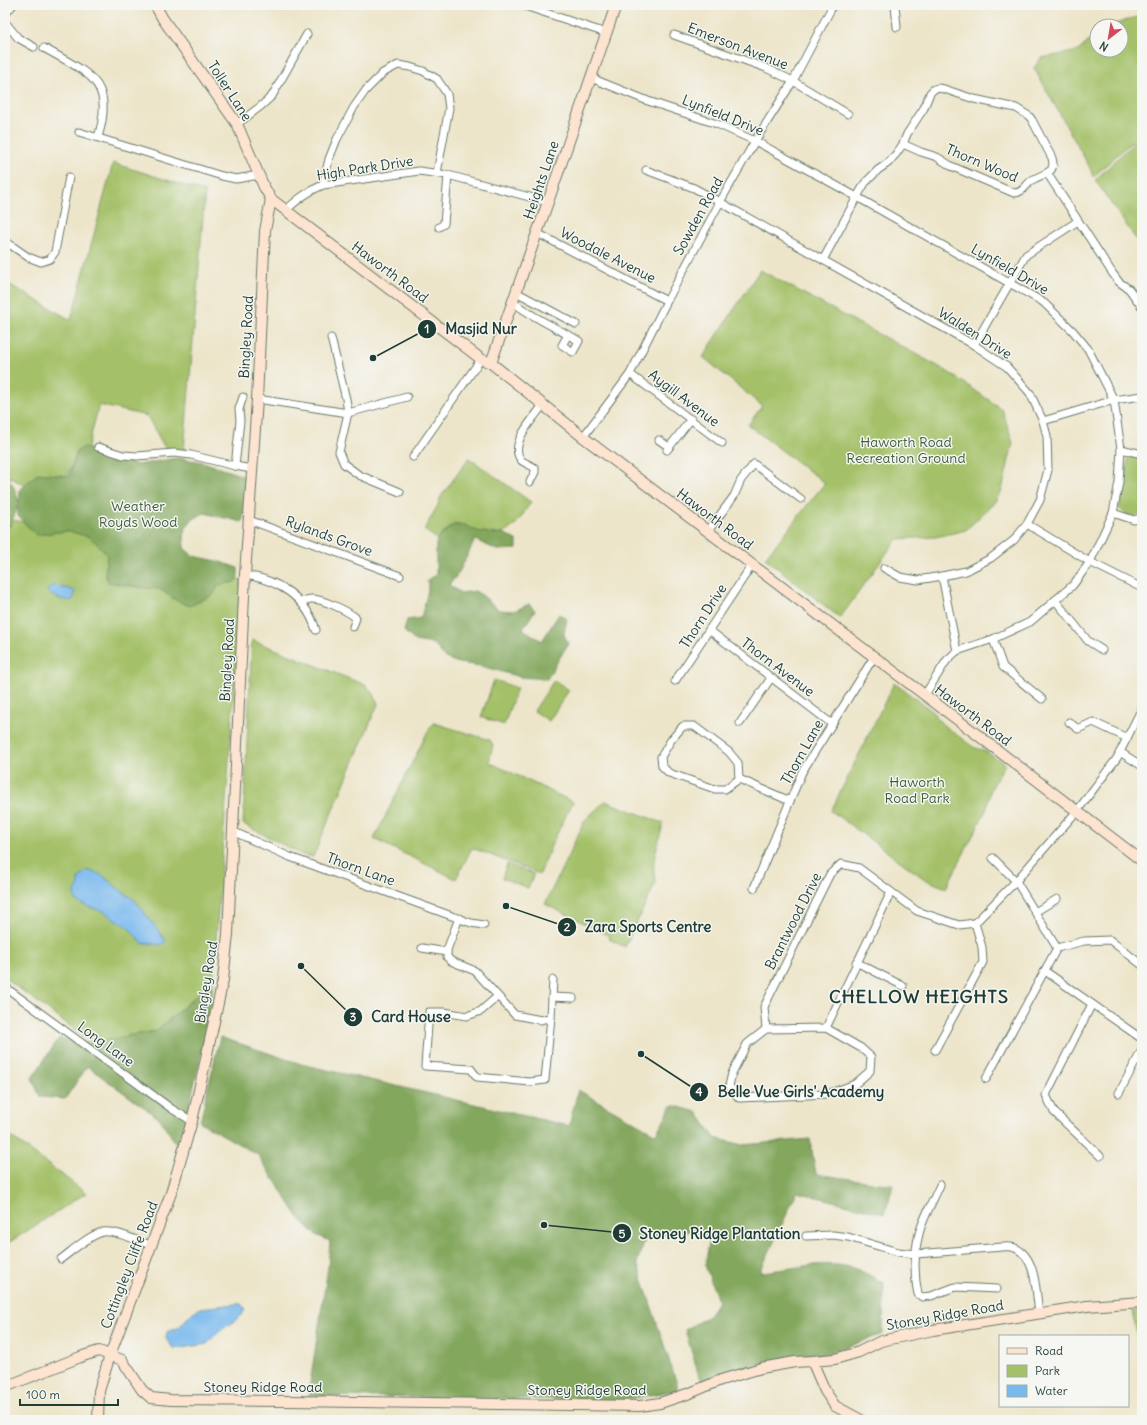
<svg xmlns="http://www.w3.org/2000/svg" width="1147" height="1425" viewBox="0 0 1147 1425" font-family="Delius,sans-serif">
  <rect width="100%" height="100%" fill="#f6f6f2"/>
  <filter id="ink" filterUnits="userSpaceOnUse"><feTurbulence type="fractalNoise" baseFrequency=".025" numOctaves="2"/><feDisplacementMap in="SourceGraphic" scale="8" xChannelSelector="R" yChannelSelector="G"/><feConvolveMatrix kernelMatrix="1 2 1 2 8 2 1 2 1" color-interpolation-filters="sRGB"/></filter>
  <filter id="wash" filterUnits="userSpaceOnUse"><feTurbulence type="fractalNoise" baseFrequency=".012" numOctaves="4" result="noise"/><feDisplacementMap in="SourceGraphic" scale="16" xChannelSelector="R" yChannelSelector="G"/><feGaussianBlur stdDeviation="0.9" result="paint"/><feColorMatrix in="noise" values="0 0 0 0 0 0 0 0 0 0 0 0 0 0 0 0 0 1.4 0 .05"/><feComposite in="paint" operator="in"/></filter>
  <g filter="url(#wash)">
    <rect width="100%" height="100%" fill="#ede5c9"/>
    <!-- green -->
    <g fill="#a4c169" stroke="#627f4e">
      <path d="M 1142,16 L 1142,135 L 1127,146 L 1093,177 L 1090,168 L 1034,68 L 1041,58 L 1078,51 L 1097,34 L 1097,50 L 1121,50 L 1121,26 L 1111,26 L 1126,20 Z"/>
      <path d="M 1142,138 L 1142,248 L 1095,180 L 1134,143 Z"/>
      <path d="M 113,163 L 205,192 L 184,451 L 176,451 L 165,448 L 147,416 L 99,405 L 87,450 L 81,449 L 65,478 L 36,475 L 31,488 L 5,475 L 5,282 L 71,320 Z"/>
      <path d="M 760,270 L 945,370 L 1002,409 L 1013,443 L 1002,490 L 994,503 L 966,530 L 936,537 L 897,539 L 840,618 L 765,558 L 825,483 L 748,425 L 762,406 L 703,357 Z"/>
      <path d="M 1133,455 L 1142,457 L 1142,513 L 1133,517 L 1125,514 L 1119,508 L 1124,487 L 1128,459 Z"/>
      <path d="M 469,458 L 531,502 C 516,525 509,540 477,532 C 468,529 465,522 454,525 C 449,527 442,535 437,539 L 424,530 L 438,505 L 440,498 Z"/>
      <path d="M 5,519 L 92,533 L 101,542 L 242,580 L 213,981 L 156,1031 L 110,1039 L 94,1044 L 5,978 Z"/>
      <path d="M 252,640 L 365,685 L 374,694 L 378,704 L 313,857 L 303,855 L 243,824 Z"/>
      <path d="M 494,680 L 517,688 L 504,725 L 481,717 Z"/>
      <path d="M 554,680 L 569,690 L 549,721 L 534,711 Z"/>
      <path d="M 894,683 L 931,710 L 942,724 L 973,747 L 985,751 L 1005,764 L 991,789 L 986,810 L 946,888 L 926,880 L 831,811 Z"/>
      <path d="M 434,723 L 490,740 L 493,745 L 489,762 L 573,802 L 553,841 L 540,874 L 472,848 L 456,879 L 374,839 L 428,731 Z"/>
      <path d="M 605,801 L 663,823 C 660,843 649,861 656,882 L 625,947 L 609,939 L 610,936 L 545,904 L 585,820 Z"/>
      <path d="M 507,864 L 534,874 L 528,888 L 502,878 Z"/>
      <path d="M 5,1132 L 86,1193 L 5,1245 Z"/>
      <path d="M 1133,1310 L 1142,1310 L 1142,1346 L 1138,1345 Z"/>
    </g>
    <!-- forest -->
    <g fill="#83a75d" stroke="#517248">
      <path d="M 84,447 L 137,465 L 177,458 L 203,462 L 246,477 C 248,483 245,486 244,492 C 242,503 246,512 242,522 L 204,513 C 185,523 184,527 184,548 L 193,556 L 217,561 L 238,568 L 238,576 L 235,582 L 219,585 L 214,594 L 190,606 L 177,601 L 159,589 L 143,588 L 108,582 L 105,574 L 107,554 L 90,537 L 68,531 L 36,535 L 18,516 L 18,506 L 10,526 L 5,529 L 5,475 L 13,485 L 19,503 L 20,489 L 38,473 L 69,476 L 77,451 Z"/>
      <path d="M 453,525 L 465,525 L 477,531 L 496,534 L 504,533 L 517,541 L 517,549 L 497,550 L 475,540 L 458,574 L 449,585 L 461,593 L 475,591 L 482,595 L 499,610 L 514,611 L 529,604 L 535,610 L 523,629 L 542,641 L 559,614 L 567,619 L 564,634 L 568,644 L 547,679 L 520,677 L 481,666 L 459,663 L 445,658 L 434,644 L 415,641 L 404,631 L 407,620 L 421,618 L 428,590 L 428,580 L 436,575 L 436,545 L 437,539 Z"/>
      <path d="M 213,981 L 210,1017 L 187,1115 L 177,1145 L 160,1119 L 87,1066 L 65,1099 L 40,1097 L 32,1078 L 59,1038 L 94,1044 L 110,1039 L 156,1031 Z"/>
      <path d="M 220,1037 L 301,1064 L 569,1126 L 578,1090 L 656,1134 L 672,1105 L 697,1112 L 715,1138 L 742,1145 L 810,1139 L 816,1174 L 893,1185 L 885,1214 L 797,1192 L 760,1272 C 789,1270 820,1260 850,1267 C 861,1270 873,1277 884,1283 L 883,1334 L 823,1355 L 806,1357 L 796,1356 L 772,1360 L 701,1383 L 685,1330 L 710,1315 L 718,1301 L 705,1265 L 710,1238 L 689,1231 L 645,1239 L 637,1263 L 679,1390 L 623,1400 L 308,1396 L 328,1267 L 330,1241 L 316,1235 L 299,1218 L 258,1155 L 200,1122 Z"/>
    </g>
    <!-- water -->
    <g fill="#7ab9ee" stroke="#4c7b91">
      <path d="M 52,585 L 73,590 L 75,592 L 73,600 C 64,601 53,598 47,591 Z"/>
      <path d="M 87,870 L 102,875 L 121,891 L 135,900 L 166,941 L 161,945 L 142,943 L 127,926 L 119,922 L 103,911 L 88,907 L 78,902 L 75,899 L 74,893 L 79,885 L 78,879 Z"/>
      <path d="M 236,1304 L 241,1304 L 245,1309 L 242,1315 L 215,1335 L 207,1344 L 174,1349 L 166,1339 L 167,1332 L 179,1327 L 192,1313 L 200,1308 Z"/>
    </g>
  </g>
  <g filter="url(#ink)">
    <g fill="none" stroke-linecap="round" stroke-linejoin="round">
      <!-- street casing -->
      <g stroke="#677868" stroke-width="9">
        <g id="street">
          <path d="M 522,5 L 606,33"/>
          <path d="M 895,5 L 897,27"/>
          <path d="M 5,13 L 13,5"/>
          <path d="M 5,22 L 18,38 L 34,47"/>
          <path d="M 674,35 L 766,68 L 793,81 L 848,114"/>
          <path d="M 44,48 C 87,73 116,80 98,137"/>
          <path d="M 591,78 L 648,101 L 717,124 L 755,141 L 857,197 L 1043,302 L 1073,331 L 1088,349 L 1114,400 L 1121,449 L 1119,482 L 1113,513 L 1090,562 L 1073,585 L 1030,622 L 993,639 L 957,651 L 947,660 L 924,696"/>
          <path d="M 237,124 L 261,106 L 272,96 L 307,34"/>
          <path d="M 79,132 L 222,176 L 236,179 L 259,175"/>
          <path d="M 646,170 L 694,188 L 720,202 L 974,345 L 1007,367 L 1030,393 L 1043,421 L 1047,436 L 1048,470 L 1040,500 L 1027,524 L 1014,540 L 991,558 L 966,571 L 942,576 L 918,580 L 900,577 L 884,568"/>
          <path d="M 1047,173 L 1113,274 L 1119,282 L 1129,289 L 1142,307"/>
          <path d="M 323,185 L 329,159 L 337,139 L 354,107 L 366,90 L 383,73 L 398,65 L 410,67 L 423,71 L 437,79 L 447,94 L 449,108 L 437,173"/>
          <path d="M 286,210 C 298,199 308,191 323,185 L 419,171 L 448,175 L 548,202"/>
          <path d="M 439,227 L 444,224 L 448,175"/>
          <path d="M 537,233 L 667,301"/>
          <path d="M 5,241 L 28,257 L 41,262 L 50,259 L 55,252 L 69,177"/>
          <path d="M 823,260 L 857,197 L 865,183 L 878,170 L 888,163 L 896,154 L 903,144 L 907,134 L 924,108 L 930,93 L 934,89 L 938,88 L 944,89 L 974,99 L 1016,108 L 1029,116 L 1032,120 L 1052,158 C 1053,162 1054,166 1051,170 C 1047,174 1039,176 1034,179 C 1026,183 1024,193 1014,193 L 951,166 L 937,157 L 921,152 L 903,144"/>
          <path d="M 516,292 L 576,324"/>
          <path d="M 513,302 C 533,318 557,328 579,341 L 573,352 L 562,345 L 568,335"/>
          <path d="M 331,338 L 346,399 L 348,413 L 339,452 L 344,464 L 359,475 L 400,492"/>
          <path d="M 974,345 L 1026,255 L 1078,221"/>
          <path d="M 630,374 L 722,443"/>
          <path d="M 257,399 L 348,413 L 407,397"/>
          <path d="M 1043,421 L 1114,400 L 1142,396"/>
          <path d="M 583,437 L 630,374 L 667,301 L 720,202 L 755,141 L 793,81 L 833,5"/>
          <path d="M 659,440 L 669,447"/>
          <path d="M 98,447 L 123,455 L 137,456 L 174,453 L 191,455 L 235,466 L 252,469"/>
          <path d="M 1121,449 L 1142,454"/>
          <path d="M 667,450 L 691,419"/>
          <path d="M 413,457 L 481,359"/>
          <path d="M 235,466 L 240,421 L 239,409 L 243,397"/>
          <path d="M 530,482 L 535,472 L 535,468 C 531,465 524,463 521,460 C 508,444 534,418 543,405"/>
          <path d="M 1113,513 L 1134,520 L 1142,517"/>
          <path d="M 249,520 L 400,576"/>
          <path d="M 1027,524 L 1090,562 L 1142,588"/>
          <path d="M 708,531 L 734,496 L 741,480 L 754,464 L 801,499"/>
          <path d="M 245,575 C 278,580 306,597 316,630"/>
          <path d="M 942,576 L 957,651"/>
          <path d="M 1055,600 L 1088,641 L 1102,650"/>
          <path d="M 302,602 C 304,601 308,599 311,599 C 321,598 348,611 356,618 L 353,627"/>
          <path d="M 709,630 L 832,724"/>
          <path d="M 993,639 L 1003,667 L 1042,699"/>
          <path d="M 675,681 L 752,565"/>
          <path d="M 1069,722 L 1078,729 L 1093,722 L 1127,738"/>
          <path d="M 740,723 L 771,678"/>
          <path d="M 1120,752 L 1142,766"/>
          <path d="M 739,779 L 738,763 L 729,752 L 694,726 L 683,726 L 671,740 L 661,757 L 662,766 L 669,773 L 715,789 L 725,789 L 739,779 L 790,801"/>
          <path d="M 232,831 L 290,857 L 471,923 L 484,925"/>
          <path d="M 754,888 L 802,772 L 874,657"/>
          <path d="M 1035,912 L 1057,899"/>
          <path d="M 459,918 L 447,950 L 447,957 L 451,961 L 475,971 L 515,1015 L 541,1020 L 551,1017 L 553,980"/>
          <path d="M 422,948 L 447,952"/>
          <path d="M 1057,948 L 1084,941 L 1110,940 L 1142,965"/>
          <path d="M 856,962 L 903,986"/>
          <path d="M 1045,971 L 1142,1039"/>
          <path d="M 5,987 L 172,1109 L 192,1121"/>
          <path d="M 497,997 L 481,1011 L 467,1016 L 444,1012 L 429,1012 L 425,1066 L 471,1069 L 477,1077 L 530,1082 L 545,1080 L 551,1017"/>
          <path d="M 552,997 L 573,998"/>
          <path d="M 1092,1004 L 1046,1095 L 1054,1112 L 1100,1156"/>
          <path d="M 826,1028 L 861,1048 L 871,1057 L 870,1071 L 855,1084 L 828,1094 L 739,1098 L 729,1086 L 732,1073 L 747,1044 L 766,1029 Z"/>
          <path d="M 826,1028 L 891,892"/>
          <path d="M 766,1029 L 764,1007 L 830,874 L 841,864 L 859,868 L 917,911 L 959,925 L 975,923 L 1016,881 L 1077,811 L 1117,758 L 1142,708"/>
          <path d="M 935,1050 L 983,962 L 982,947 L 975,923"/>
          <path d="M 986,1079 L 1057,948 L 1016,881 L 993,858"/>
          <path d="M 1119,1093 L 1142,1050"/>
          <path d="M 940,1185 C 934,1199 922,1220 919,1234 C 914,1253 914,1276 918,1294 L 922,1297 L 931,1296 L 955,1287 L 997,1289"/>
          <path d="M 806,1236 L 833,1235 L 848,1237 L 898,1252 L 916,1254 L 1002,1247 C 1006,1247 1011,1246 1015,1248 C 1037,1257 1036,1294 1039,1314"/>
          <path d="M 61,1259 C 72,1251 89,1235 103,1232 C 116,1230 139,1242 151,1245"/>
        </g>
      </g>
      <!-- secondary casing -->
      <g stroke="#677868" stroke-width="12">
        <g id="secondary">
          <path d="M 155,5 L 163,19 L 237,124 L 264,187 L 271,199 L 481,359 L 491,363 L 583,437 L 979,736 L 1142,861"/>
          <path d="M 491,363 L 548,202 L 616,5"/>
          <path d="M 812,1361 L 825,1391 L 835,1406 L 861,1420"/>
          <path d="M 5,1387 L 83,1356 L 99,1351 L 122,1360 L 142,1390 L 151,1398 L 171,1400 L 290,1401 L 640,1406 L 660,1403 L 690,1393 L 721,1380 L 761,1368 L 795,1362 L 812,1361 L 835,1359 L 859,1352 L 881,1341 L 933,1330 L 1087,1306 L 1142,1302"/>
          <path d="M 98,1420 L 99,1391 L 110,1355 L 171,1193 L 192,1121 L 204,1068 L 223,980 L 228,934 L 245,575 L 257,399 L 265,231 L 271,199"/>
        </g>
      </g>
      <!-- street -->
      <use href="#street" stroke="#fff" stroke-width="7"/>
      <!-- secondary -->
      <use href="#secondary" stroke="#fde4d1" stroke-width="10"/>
    </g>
  </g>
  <g text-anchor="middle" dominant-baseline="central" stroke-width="3" stroke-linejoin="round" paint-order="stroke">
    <!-- street labels -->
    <g font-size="14" fill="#1f3d34" stroke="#f6f6f2">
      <text transform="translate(738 46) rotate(21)">Emerson Avenue</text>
      <text transform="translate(230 91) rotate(57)">Toller Lane</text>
      <text transform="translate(723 115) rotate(22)">Lynfield Drive</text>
      <text transform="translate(982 163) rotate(23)">Thorn Wood</text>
      <text transform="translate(365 168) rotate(-9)">High Park Drive</text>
      <text transform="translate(541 180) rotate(-71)">Heights Lane</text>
      <text transform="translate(698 216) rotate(-61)">Sowden Road</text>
      <text transform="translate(608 255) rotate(27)">Woodale Avenue</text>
      <text transform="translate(1010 269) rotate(30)">Lynfield Drive</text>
      <text transform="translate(390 272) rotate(37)">Haworth Road</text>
      <text transform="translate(975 333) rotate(32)">Walden Drive</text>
      <text transform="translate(246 337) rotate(-87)">Bingley Road</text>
      <text transform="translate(684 398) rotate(37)">Aygill Avenue</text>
      <text transform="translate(715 519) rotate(37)">Haworth Road</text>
      <text transform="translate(329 536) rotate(20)">Rylands Grove</text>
      <text transform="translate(703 616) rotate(-57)">Thorn Drive</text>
      <text transform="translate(227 660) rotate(-87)">Bingley Road</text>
      <text transform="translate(778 667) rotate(37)">Thorn Avenue</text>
      <text transform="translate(973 715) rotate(37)">Haworth Road</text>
      <text transform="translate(802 752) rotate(-61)">Thorn Lane</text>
      <text transform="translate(361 869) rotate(20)">Thorn Lane</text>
      <text transform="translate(793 921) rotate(-63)">Brantwood Drive</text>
      <text transform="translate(206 982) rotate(-81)">Bingley Road</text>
      <text transform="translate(106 1044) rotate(36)">Long Lane</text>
      <text transform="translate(129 1265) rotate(-69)">Cottingley Cliffe Road</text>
      <text transform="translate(945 1315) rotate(-10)">Stoney Ridge Road</text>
      <text x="263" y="1387">Stoney Ridge Road</text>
      <text x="587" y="1390">Stoney Ridge Road</text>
    </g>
    <!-- park labels -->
    <g font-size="14" fill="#405e41" stroke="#f6f6f2">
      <text x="906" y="442">Haworth Road<tspan x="906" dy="16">Recreation Ground</tspan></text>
      <text x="138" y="506">Weather<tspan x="138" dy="16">Royds Wood</tspan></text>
      <text x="917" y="782">Haworth<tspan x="917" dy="16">Road Park</tspan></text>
    </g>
    <!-- district labels -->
    <g font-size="18" font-weight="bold" letter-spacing="1" fill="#1f3d34" stroke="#f6f6f2">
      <text x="919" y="996">CHELLOW HEIGHTS</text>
    </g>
  </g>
  <!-- callouts -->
  <path fill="none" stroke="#1f3d34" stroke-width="1.5" d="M373 358L427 329M506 906L567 927M301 966L353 1017M641 1054L699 1092M544 1225L622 1233"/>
  <g fill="#1f3d34" stroke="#f6f6f2" stroke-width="1.5">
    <circle cx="373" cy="358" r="4"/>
    <circle cx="506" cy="906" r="4"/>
    <circle cx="301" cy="966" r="4"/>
    <circle cx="641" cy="1054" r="4"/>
    <circle cx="544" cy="1225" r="4"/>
    <circle cx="427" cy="329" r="10"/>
    <circle cx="567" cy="927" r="10"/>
    <circle cx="353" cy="1017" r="10"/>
    <circle cx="699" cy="1092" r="10"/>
    <circle cx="622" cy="1233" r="10"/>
  </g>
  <g font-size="12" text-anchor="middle" font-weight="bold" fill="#fff">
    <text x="427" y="333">1</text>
    <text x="567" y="931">2</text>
    <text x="353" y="1021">3</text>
    <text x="699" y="1096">4</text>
    <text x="622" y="1238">5</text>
  </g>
  <g font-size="15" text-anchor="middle" font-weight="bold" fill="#1f3d34" stroke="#f6f6f2" stroke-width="3" stroke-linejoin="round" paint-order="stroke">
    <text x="481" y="334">Masjid Nur</text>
    <text x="648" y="932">Zara Sports Centre</text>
    <text x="411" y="1022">Card House</text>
    <text x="801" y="1097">Belle Vue Girls' Academy</text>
    <text x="720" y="1239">Stoney Ridge Plantation</text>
  </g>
  <!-- margin -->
  <rect width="1147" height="1425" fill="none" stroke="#f6f6f2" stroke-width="20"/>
  <!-- legend -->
  <rect x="999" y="1335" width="130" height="72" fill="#f6f6f2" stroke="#a0aca6"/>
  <rect x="1007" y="1348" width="20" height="6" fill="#fde4d1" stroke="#a0aca6"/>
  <text x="1035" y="1355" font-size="12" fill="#1f3d34">Road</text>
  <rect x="1007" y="1365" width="20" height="12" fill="#a4c169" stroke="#a0aca6"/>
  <text x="1035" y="1375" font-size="12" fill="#1f3d34">Park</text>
  <rect x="1007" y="1385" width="20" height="12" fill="#7ab9ee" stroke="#a0aca6"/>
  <text x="1035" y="1395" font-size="12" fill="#1f3d34">Water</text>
  <!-- north arrow -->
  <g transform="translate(1109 38) rotate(211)"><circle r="19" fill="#f6f6f2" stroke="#a0aca6"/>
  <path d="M0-3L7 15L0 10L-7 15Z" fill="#d1495b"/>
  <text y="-6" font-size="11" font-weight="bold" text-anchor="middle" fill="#1f3d34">N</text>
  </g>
  <!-- scale -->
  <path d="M20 1399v6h98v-6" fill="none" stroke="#1f3d34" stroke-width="2"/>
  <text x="26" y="1399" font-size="12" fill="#1f3d34" stroke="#f6f6f2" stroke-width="3" paint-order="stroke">100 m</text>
</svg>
